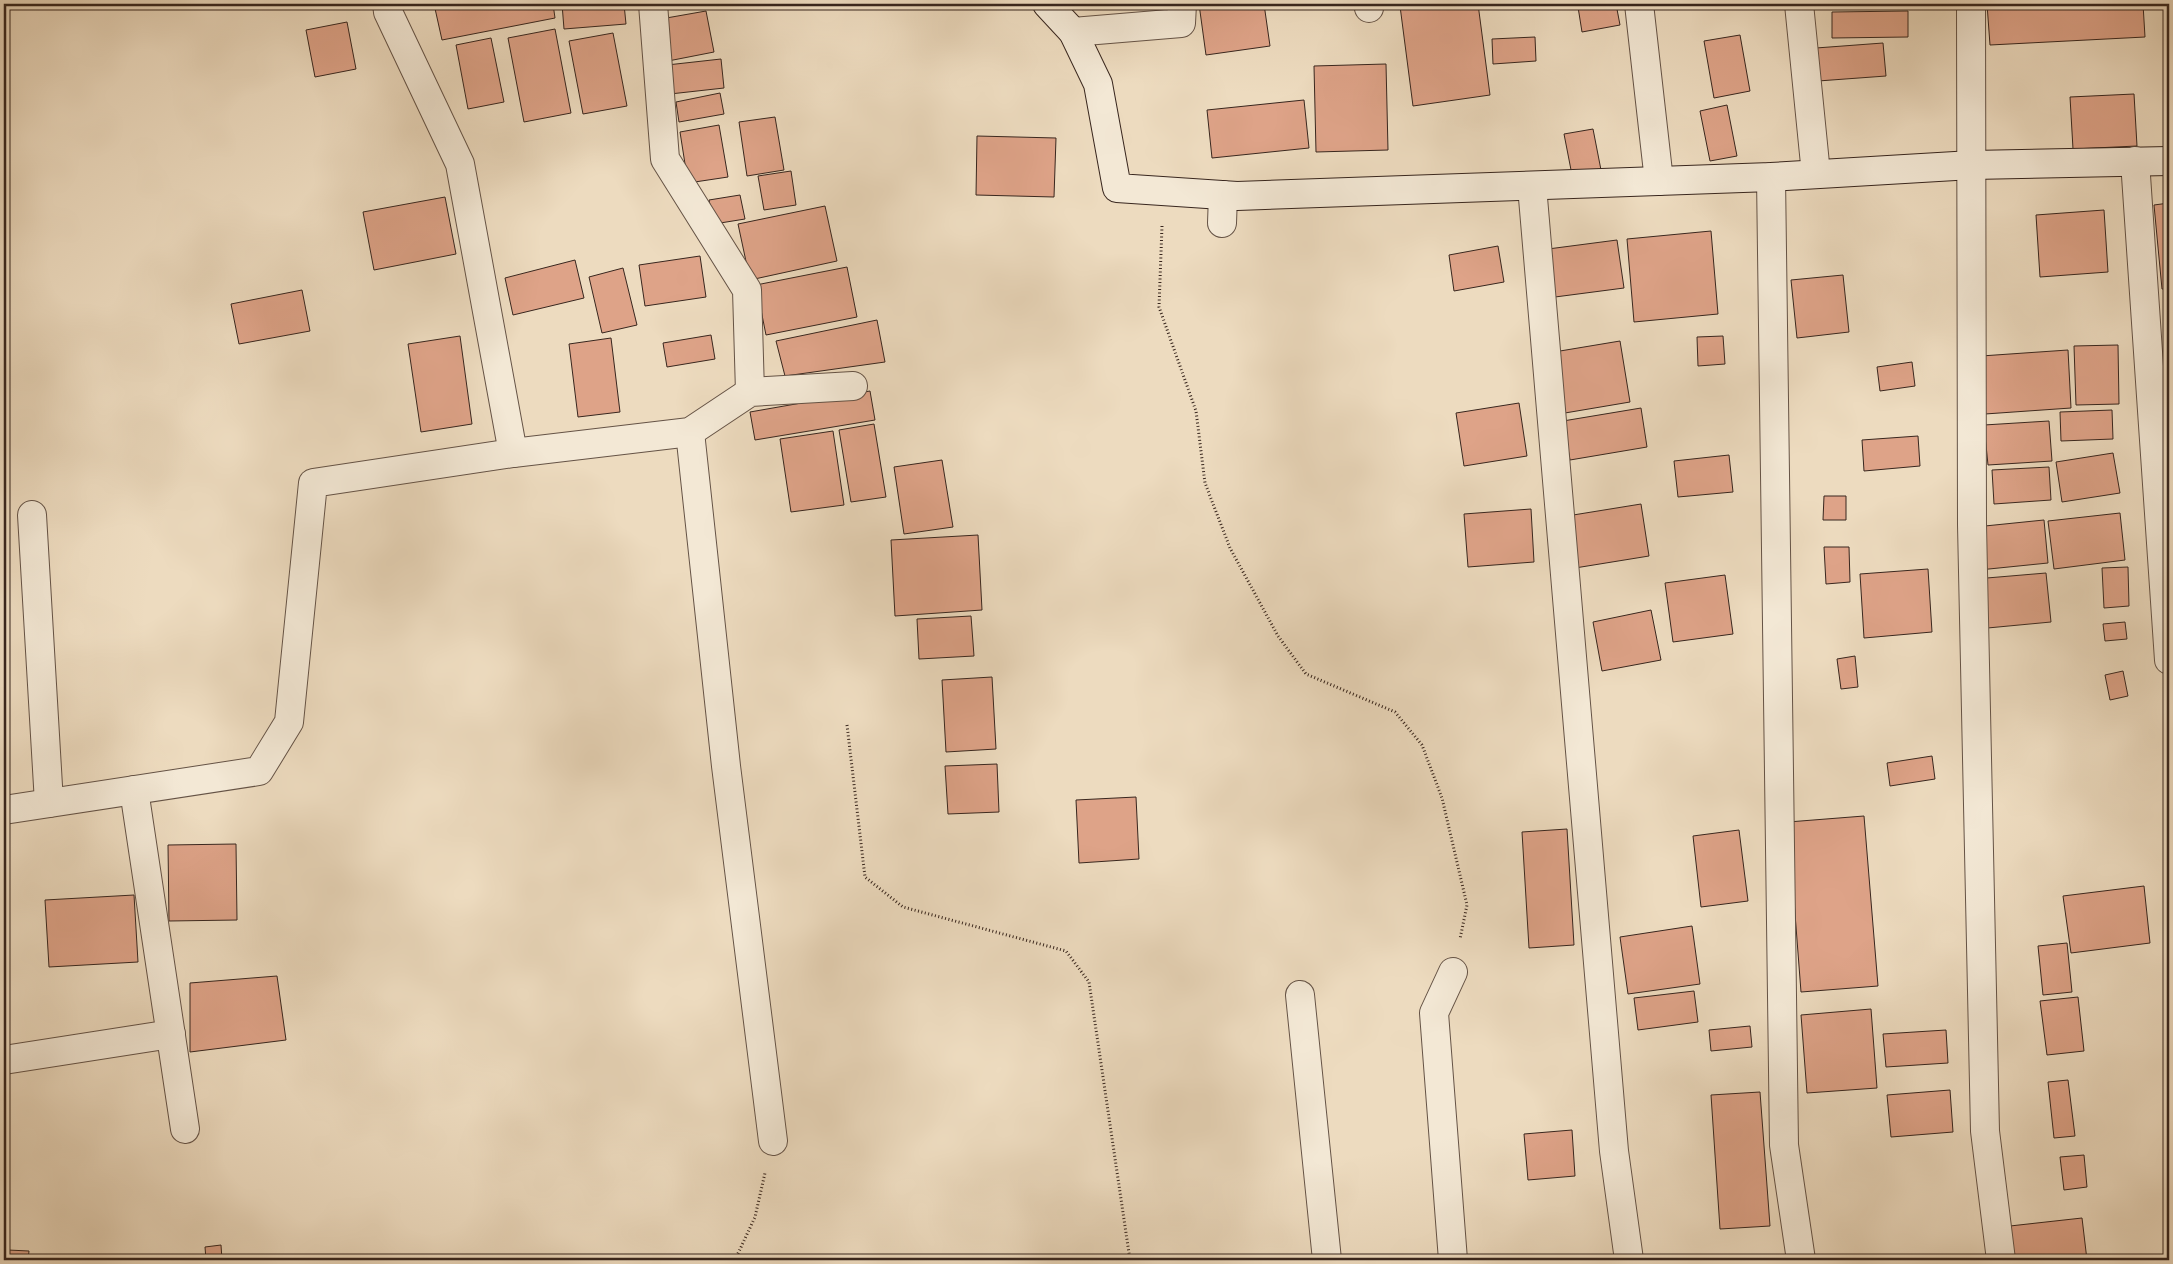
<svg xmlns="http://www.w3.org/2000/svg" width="2173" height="1264" viewBox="0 0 2173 1264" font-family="'IM FELL Double Pica',serif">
  <rect width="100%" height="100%" fill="#eddbbf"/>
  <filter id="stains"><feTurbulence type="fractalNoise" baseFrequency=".004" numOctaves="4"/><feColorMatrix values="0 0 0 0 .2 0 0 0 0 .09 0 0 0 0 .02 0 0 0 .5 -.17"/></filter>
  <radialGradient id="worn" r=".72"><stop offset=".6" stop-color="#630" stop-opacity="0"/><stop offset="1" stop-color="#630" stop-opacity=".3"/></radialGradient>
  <!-- building -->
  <g fill="#dea388" stroke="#38261e">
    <path d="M 434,4 L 553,4 L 555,18 L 442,40 Z"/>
    <path d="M 562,4 L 624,4 L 626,24 L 564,29 Z"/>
    <path d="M 684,4 L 713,4 L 685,8 Z"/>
    <path d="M 1199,4 L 1264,4 L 1270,46 L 1206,55 Z"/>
    <path d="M 1419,4 L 1478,4 L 1490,95 L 1413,106 L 1400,6 Z"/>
    <path d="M 1596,4 L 1616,4 L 1620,25 L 1582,32 L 1578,7 Z"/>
    <path d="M 1720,4 L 1742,4 L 1743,6 L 1721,9 Z"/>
    <path d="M 1987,4 L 2143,4 L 2145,37 L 1990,45 Z"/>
    <path d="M 706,11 L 714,52 L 663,62 L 655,20 Z"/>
    <path d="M 1908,11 L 1908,37 L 1832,38 L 1832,12 Z"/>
    <path d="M 347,22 L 356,69 L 315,77 L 306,30 Z"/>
    <path d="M 555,29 L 571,113 L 524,122 L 508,38 Z"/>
    <path d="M 613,33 L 627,106 L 583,114 L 569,41 Z"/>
    <path d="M 1740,35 L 1750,91 L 1714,98 L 1704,41 Z"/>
    <path d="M 1535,37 L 1536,61 L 1493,64 L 1492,39 Z"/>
    <path d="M 491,38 L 504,102 L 468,109 L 456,45 Z"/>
    <path d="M 1883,43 L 1886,76 L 1818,81 L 1816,48 Z"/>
    <path d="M 721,59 L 724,88 L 670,94 L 667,65 Z"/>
    <path d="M 1386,64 L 1388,150 L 1316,152 L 1314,66 Z"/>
    <path d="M 720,93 L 724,114 L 679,122 L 676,102 Z"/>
    <path d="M 2134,94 L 2137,146 L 2073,149 L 2070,97 Z"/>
    <path d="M 1304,100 L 1309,148 L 1212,158 L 1207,110 Z"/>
    <path d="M 1727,105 L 1737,156 L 1710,161 L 1700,111 Z"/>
    <path d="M 775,117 L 784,170 L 747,176 L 739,122 Z"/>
    <path d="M 719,125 L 728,177 L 688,183 L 680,132 Z"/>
    <path d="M 1593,129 L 1601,170 L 1572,175 L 1564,134 Z"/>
    <path d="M 977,136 L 1056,138 L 1054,197 L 976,195 Z"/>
    <path d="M 791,171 L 796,205 L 764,210 L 758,176 Z"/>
    <path d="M 740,195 L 745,219 L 714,224 L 709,200 Z"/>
    <path d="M 445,197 L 456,254 L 374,270 L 363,212 Z"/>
    <path d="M 2169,203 L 2169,289 L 2162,289 L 2154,205 Z"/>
    <path d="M 825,206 L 837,261 L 750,280 L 738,224 Z"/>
    <path d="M 2104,210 L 2108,272 L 2040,277 L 2036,215 Z"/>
    <path d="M 1711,231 L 1718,314 L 1634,322 L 1627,239 Z"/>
    <path d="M 1617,240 L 1624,288 L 1555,297 L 1548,249 Z"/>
    <path d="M 1498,246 L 1504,282 L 1454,291 L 1449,255 Z"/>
    <path d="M 700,256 L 706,297 L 645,306 L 639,265 Z"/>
    <path d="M 575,260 L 584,298 L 513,315 L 505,278 Z"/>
    <path d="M 847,267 L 857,317 L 766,335 L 756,285 Z"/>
    <path d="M 623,268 L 637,325 L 602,333 L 589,277 Z"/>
    <path d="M 1843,275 L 1849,332 L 1797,338 L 1791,280 Z"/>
    <path d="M 302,290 L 310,331 L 239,344 L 231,304 Z"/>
    <path d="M 877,320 L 885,362 L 785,376 L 776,341 Z"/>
    <path d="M 711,335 L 715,359 L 667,367 L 663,343 Z"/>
    <path d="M 460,336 L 472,424 L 421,432 L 408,344 Z"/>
    <path d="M 1723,336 L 1725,364 L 1698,366 L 1697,337 Z"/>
    <path d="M 611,338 L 620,412 L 578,417 L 569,344 Z"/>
    <path d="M 1620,341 L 1630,402 L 1559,414 L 1548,353 Z"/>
    <path d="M 2118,345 L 2119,404 L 2076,405 L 2074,346 Z"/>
    <path d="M 2068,350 L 2071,408 L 1985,414 L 1981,356 Z"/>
    <path d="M 1912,362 L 1915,386 L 1880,391 L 1877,367 Z"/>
    <path d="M 870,391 L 875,420 L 755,440 L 750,412 Z"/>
    <path d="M 1519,403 L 1527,456 L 1464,466 L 1456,413 Z"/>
    <path d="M 1641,408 L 1647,447 L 1570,460 L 1563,421 Z"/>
    <path d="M 2112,410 L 2113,439 L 2061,441 L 2060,412 Z"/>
    <path d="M 2164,413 L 2169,413 L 2169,459 Z"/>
    <path d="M 2049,421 L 2052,461 L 1988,465 L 1984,425 Z"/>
    <path d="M 874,424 L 886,497 L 851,502 L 839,430 Z"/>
    <path d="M 833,431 L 844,505 L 791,512 L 780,439 Z"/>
    <path d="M 1918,436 L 1920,466 L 1864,471 L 1862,440 Z"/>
    <path d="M 2113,453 L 2120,493 L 2062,502 L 2056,462 Z"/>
    <path d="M 1729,455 L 1733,492 L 1678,497 L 1674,461 Z"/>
    <path d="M 942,460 L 953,527 L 904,534 L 894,467 Z"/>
    <path d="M 2049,467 L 2051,500 L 1994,504 L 1992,470 Z"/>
    <path d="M 1824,496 L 1846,496 L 1846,520 L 1823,520 Z"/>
    <path d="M 1641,504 L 1649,556 L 1575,568 L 1567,516 Z"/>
    <path d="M 1531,509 L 1534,562 L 1468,567 L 1464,514 Z"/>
    <path d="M 2120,513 L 2125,560 L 2054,569 L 2048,521 Z"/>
    <path d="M 2044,520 L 2048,563 L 1979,570 L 1975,527 Z"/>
    <path d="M 978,535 L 982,610 L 895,616 L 891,540 Z"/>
    <path d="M 1824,547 L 1849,547 L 1850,582 L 1826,584 Z"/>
    <path d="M 2128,567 L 2129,606 L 2104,608 L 2102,568 Z"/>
    <path d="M 1928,569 L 1932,632 L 1864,638 L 1860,574 Z"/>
    <path d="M 2046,573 L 2051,622 L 1977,629 L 1975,579 Z"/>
    <path d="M 1725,575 L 1733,634 L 1673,642 L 1665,583 Z"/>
    <path d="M 1651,610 L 1661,660 L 1602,671 L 1593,622 Z"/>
    <path d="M 971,616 L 974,656 L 919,659 L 917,619 Z"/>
    <path d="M 2125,622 L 2127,639 L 2105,641 L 2103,624 Z"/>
    <path d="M 1855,656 L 1858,687 L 1841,689 L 1837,659 Z"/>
    <path d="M 2123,671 L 2128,696 L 2110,700 L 2105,675 Z"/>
    <path d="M 992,677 L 996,749 L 946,752 L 942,680 Z"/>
    <path d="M 1932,756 L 1935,779 L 1890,786 L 1887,763 Z"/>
    <path d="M 997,764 L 999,812 L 948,814 L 945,766 Z"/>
    <path d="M 1136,797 L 1139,859 L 1079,863 L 1076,800 Z"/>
    <path d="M 1864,816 L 1878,986 L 1801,992 L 1788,822 Z"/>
    <path d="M 1567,829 L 1574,945 L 1529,948 L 1522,832 Z"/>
    <path d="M 1739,830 L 1748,901 L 1701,907 L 1693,836 Z"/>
    <path d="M 236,844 L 237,920 L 169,921 L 168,845 Z"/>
    <path d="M 2144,886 L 2150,943 L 2071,953 L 2063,896 Z"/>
    <path d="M 134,895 L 138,962 L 49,967 L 45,900 Z"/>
    <path d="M 1692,926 L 1700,984 L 1628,994 L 1620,937 Z"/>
    <path d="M 2067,943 L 2072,992 L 2043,995 L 2038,946 Z"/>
    <path d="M 277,976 L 286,1040 L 190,1052 L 190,983 Z"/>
    <path d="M 1694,991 L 1698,1022 L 1638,1030 L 1634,998 Z"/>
    <path d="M 2078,997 L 2084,1051 L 2047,1055 L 2040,1001 Z"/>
    <path d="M 1871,1009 L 1877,1088 L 1807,1093 L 1801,1015 Z"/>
    <path d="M 1750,1026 L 1752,1047 L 1711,1051 L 1709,1030 Z"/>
    <path d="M 1946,1030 L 1948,1063 L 1886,1067 L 1883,1034 Z"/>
    <path d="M 2068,1080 L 2075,1136 L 2054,1138 L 2048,1082 Z"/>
    <path d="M 1950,1090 L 1953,1132 L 1891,1137 L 1887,1095 Z"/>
    <path d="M 1760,1092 L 1770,1226 L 1720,1229 L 1711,1095 Z"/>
    <path d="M 1572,1130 L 1575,1176 L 1528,1180 L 1524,1134 Z"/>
    <path d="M 2084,1155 L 2087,1187 L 2064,1190 L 2060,1157 Z"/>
    <path d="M 2082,1218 L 2087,1260 L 2014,1260 L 2010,1226 Z"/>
    <path d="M 221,1245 L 222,1260 L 206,1260 L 205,1247 Z"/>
    <path d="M 8,1250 L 29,1251 L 28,1260 L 8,1260 Z"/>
    <path d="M 1775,1257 L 1775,1260 L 1735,1260 Z"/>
  </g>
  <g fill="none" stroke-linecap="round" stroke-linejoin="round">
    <!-- street casing -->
    <g stroke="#655346" stroke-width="30">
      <g id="street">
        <path d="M 387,4 L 388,12 L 460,164 L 513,453"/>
        <path d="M 653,4 L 665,159 L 747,290 L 750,392"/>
        <path d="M 1639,4 L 1659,181"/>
        <path d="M 1799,4 L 1816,174"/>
        <path d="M 1971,4 L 1972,525 L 1985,1131 L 2001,1260"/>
        <path d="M 1369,8 L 1369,4"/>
        <path d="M 1073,32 L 1181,23 L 1182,4"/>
        <path d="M 2135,161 L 2169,660"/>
        <path d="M 1771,177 L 1784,1145 L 1801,1260"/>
        <path d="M 1532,186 L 1614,1151 L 1629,1260"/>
        <path d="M 1222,223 L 1223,195"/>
        <path d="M 690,432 L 726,766 L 773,1141"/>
        <path d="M 32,515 L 49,803"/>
        <path d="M 134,790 L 185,1129"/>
        <path d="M 4,810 L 259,771 L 289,722 L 313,483 L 513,453 L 690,432 L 750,392 L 853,386"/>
        <path d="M 1453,972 L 1434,1013 L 1453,1260"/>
        <path d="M 1300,995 L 1327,1260"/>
        <path d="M 4,1060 L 171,1034"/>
      </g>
    </g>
    <!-- secondary casing -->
    <g stroke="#38261e" stroke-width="30">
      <path id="secondary" d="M 1047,4 L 1073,32 L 1098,84 L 1117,188 L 1237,196 L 1771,177 L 1972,165 L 2169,161"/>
    </g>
    <!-- path -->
    <g stroke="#38261e" stroke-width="3" stroke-dasharray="1 2.5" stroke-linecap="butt">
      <path d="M 1162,226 L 1159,307 L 1196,411 L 1205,483 L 1230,548 L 1278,636 L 1306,674 L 1395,712 L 1422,745 L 1442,798 L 1467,905 L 1460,939"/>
      <path d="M 847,725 L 865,877 L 903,907 L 1066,951 L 1089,982 L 1130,1260"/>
      <path d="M 735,1260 L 755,1217 L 765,1173"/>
    </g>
    <!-- street -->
    <use href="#street" stroke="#f3e8d5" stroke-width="28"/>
    <!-- secondary -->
    <use href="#secondary" stroke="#f3e8d5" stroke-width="28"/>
  </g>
  <!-- margin -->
  <rect width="2173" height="1264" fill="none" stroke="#eddbbf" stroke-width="20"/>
  <rect x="5" y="5" width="2163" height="1254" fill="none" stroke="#38261e" stroke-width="2.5"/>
  <rect x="10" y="10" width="2153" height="1244" fill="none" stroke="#38261e"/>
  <rect width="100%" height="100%" filter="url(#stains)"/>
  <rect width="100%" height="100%" fill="url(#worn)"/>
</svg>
